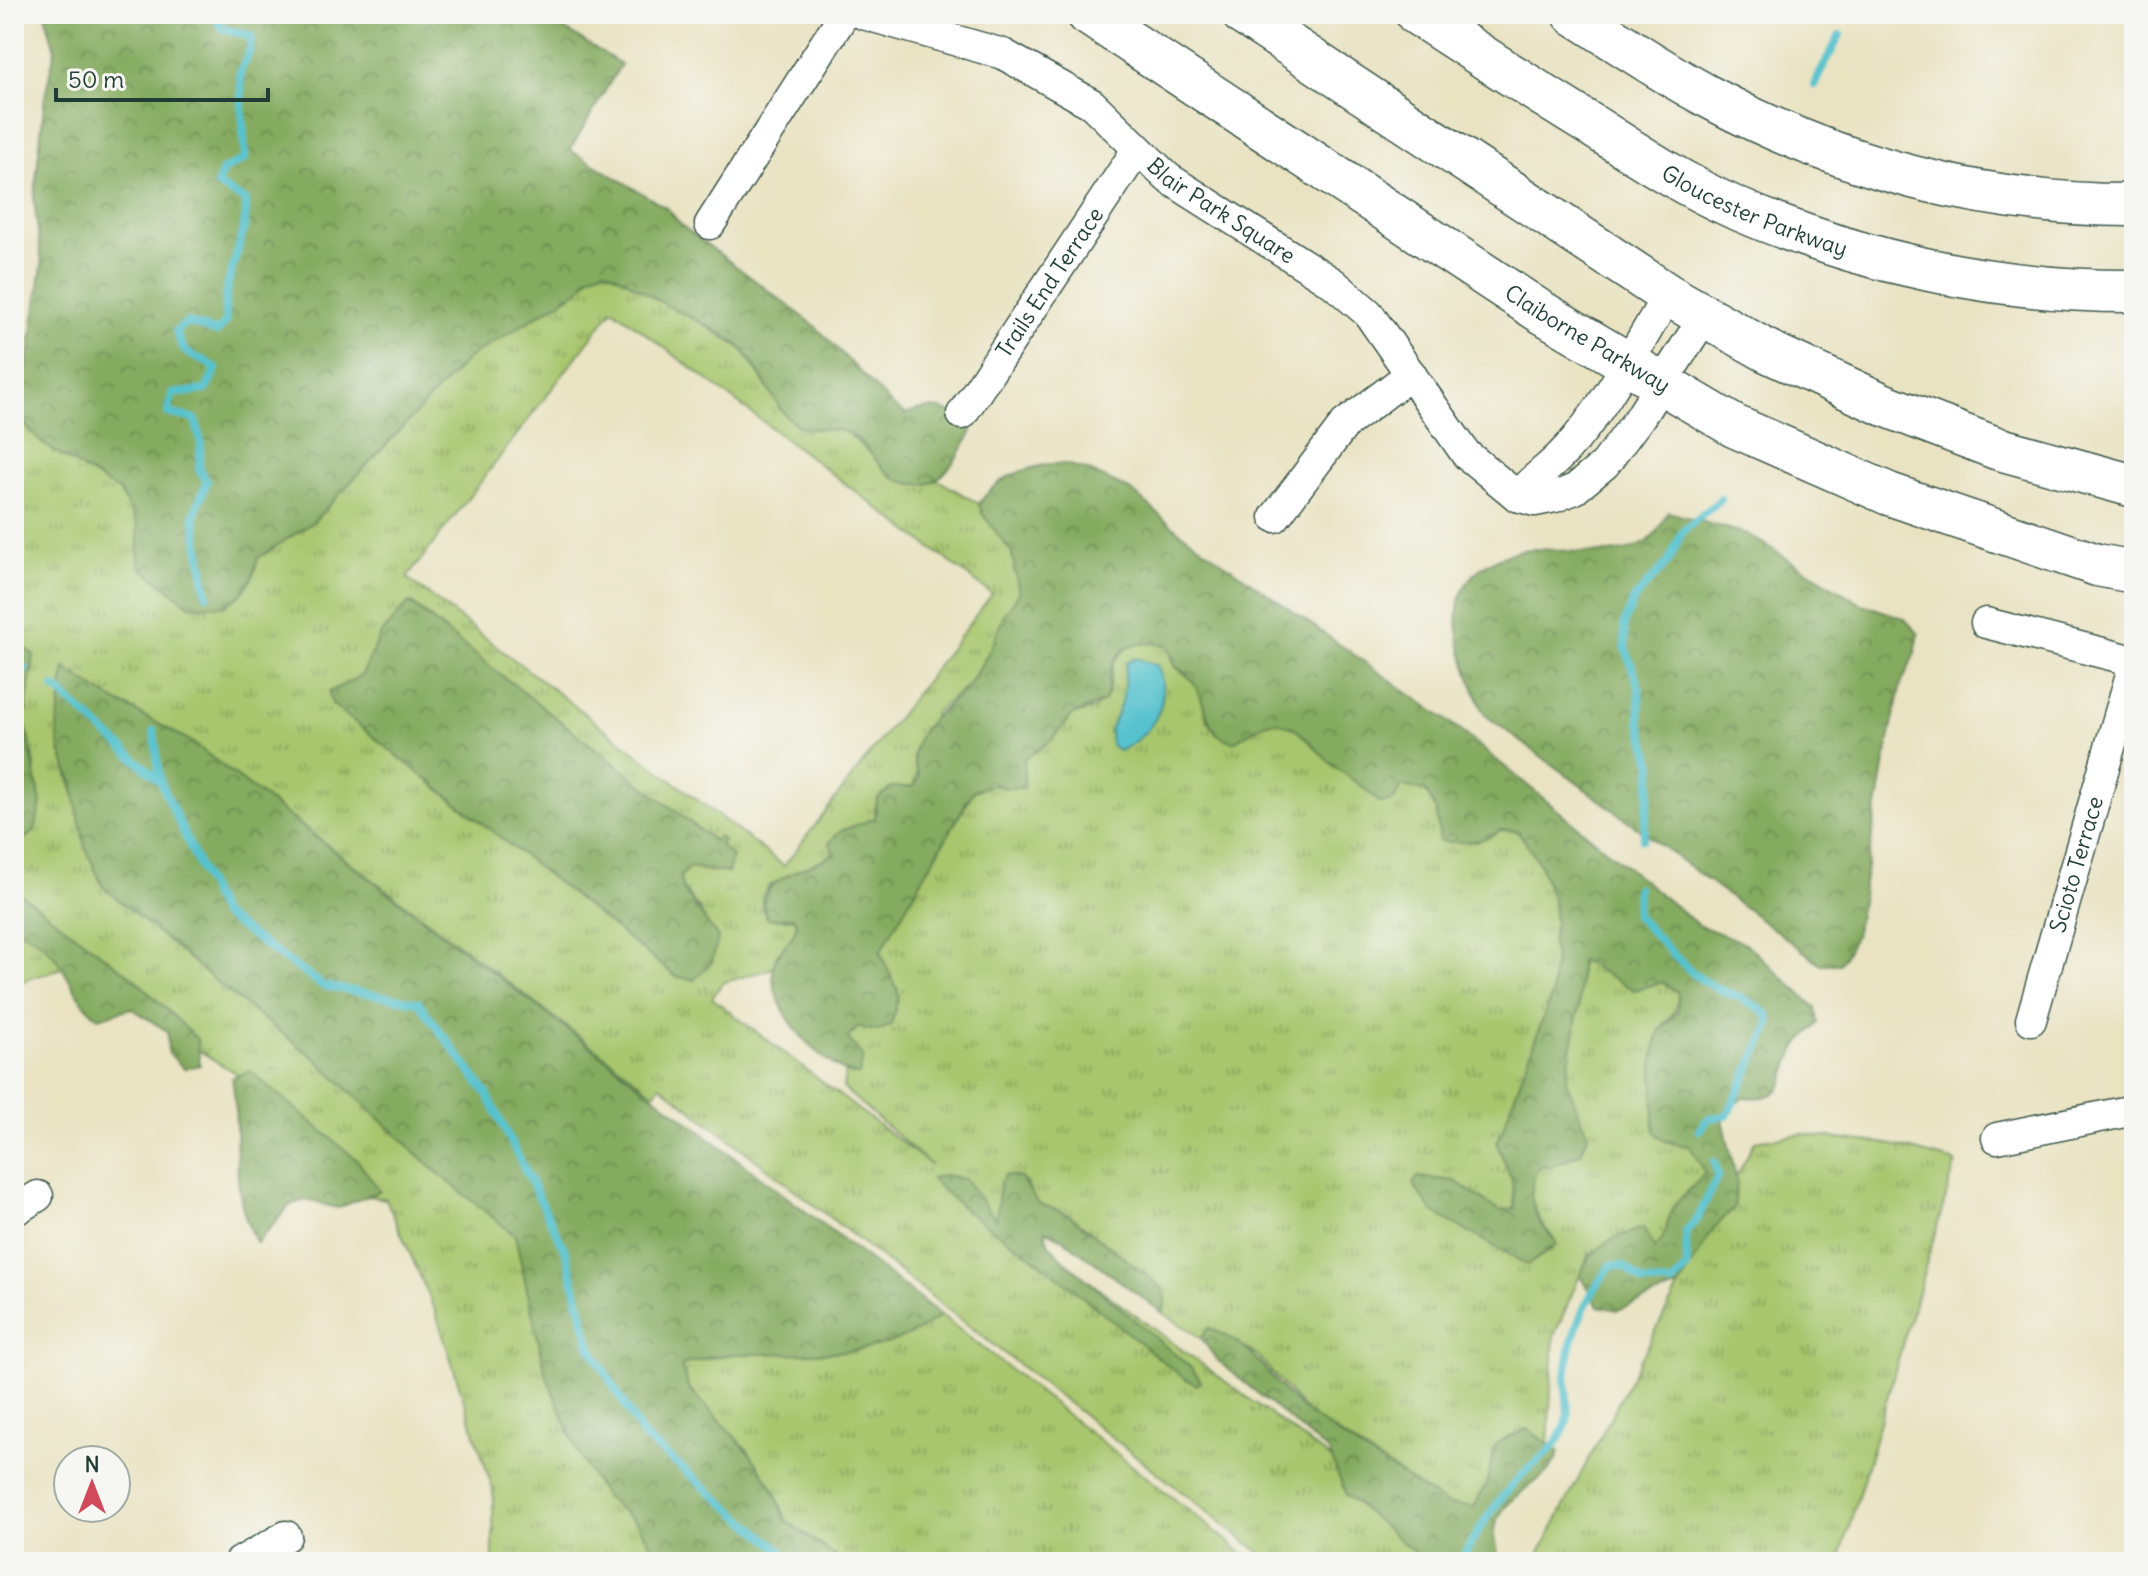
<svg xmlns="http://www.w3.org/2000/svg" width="2148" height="1576" viewBox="0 0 2148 1576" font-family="Delius,sans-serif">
  <defs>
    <pattern id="grass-tufts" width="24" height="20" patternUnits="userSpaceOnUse" patternTransform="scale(2)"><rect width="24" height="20" fill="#a7c66d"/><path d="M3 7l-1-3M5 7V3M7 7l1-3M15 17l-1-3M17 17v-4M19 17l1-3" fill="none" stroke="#87a25a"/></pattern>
    <pattern id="forest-crowns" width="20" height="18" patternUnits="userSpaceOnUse" patternTransform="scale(2)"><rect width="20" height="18" fill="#85ab60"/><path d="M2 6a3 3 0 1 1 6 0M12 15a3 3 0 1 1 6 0" fill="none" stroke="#6c8c50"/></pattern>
  </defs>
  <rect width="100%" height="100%" fill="#f6f6f2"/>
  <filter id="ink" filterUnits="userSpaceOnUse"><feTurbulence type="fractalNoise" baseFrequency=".0125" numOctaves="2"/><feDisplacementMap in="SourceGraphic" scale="16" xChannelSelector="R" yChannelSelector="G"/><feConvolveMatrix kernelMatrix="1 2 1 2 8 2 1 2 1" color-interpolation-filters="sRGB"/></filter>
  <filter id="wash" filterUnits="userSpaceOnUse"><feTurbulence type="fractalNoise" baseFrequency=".006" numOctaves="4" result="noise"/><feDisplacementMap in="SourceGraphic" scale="32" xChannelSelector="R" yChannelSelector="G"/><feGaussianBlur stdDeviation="1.8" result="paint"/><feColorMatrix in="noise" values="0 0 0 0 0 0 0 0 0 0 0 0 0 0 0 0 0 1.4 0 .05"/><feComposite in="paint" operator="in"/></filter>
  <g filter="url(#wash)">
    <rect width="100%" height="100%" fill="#e9e3c2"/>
    <!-- grass -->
    <g fill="url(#grass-tufts)" stroke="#638250" stroke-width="2" fill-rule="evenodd">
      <path d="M 604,269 L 633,282 L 646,293 L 685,313 L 742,349 L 782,410 L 798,426 L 847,432 L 865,449 L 925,484 L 938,480 L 979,504 L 982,513 L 1012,553 L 1019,593 L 1003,617 L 999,637 L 967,686 L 935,712 L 913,787 L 835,853 L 769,886 L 762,897 L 762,909 L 768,919 L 796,919 L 796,934 L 777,954 L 773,968 L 722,983 L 712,998 L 931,1165 L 843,1088 L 845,1073 L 859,1075 L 853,1045 L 847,1038 L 858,1027 L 878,1031 L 890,1020 L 898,995 L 880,952 L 974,791 L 994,784 L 1006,788 L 1024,759 L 1052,740 L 1072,715 L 1095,708 L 1108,694 L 1114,661 L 1126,648 L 1143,641 L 1167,646 L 1176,667 L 1198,684 L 1207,720 L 1229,740 C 1244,737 1255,726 1269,722 C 1294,716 1319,755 1336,767 C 1351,779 1366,787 1380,803 L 1402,786 L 1426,791 L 1436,810 L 1440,841 C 1461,843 1483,844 1500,830 L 1518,831 L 1540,864 L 1553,901 L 1555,923 L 1552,944 L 1555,955 L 1552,994 L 1497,1144 L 1512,1180 L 1515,1209 L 1499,1211 L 1455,1181 L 1418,1177 L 1554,1238 C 1535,1219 1520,1186 1542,1164 L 1550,1167 L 1579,1005 L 1580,959 L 1634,990 L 1663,982 L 1678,993 C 1678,1019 1662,1018 1657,1038 C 1649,1068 1657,1099 1654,1129 L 1670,1143 L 1690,1146 L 1705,1172 L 1696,1187 L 1674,1207 L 1666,1238 L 1654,1249 L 1589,1254 L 1554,1336 L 1548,1444 L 1527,1429 L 1496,1444 L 1486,1485 L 1474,1507 L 1448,1505 L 1307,1413 L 1257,1355 L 1208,1328 L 1201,1338 L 1163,1313 L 1166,1299 L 1069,1215 L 1037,1203 L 1026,1183 L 1000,1182 L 999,1215 L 1471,1562 L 1272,1562 L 660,1085 L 654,1093 L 190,741 L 103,694 L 65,668 L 60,750 L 103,887 L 236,998 L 316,1059 L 439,1174 L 515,1235 L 546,1374 L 603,1495 L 639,1525 L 661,1562 L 493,1562 L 493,1490 L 435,1310 L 386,1199 L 271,1180 L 235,1073 L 65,967 L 14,984 L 14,846 L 35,831 L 35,764 L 24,719 L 34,655 L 14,641 L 14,405 L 18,407 L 24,424 L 43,444 L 120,492 L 138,526 L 139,559 L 252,578 L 258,558 L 313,522 L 468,358 L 578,291 L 590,276 ZM 613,309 L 992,594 L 784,866 L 407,578 ZM 412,603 L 520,693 L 714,841 L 722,841 L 720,845 L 728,873 L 689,867 L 680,877 L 682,888 L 700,909 L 507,842 L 428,778 L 349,683 L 362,675 L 381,634 Z"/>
      <path d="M 1803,1134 L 1889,1144 L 1956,1162 L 1839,1562 L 1535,1562 L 1755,1141 Z"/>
      <path d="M 941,1315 L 1254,1562 L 843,1562 L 786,1520 L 774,1490 L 749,1452 L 688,1387 L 681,1365 C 699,1361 718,1355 737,1354 C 801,1351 887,1359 941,1315 Z"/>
    </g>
    <!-- forest -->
    <g fill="url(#forest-crowns)" stroke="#52744a" stroke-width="2">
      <path d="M 45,14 L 540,14 L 621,64 L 570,150 L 668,209 L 681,225 L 813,324 L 893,406 L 906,414 C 933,402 954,408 972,431 C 964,447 944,483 925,484 C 880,488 878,449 848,433 C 834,426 813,432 799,426 C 776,416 761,366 741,348 C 714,324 676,314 646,293 C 632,284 621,276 604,269 L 590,276 L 578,291 L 468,358 L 313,522 L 258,558 L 252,578 L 241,595 L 224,606 L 191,606 L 139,566 L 138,526 L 120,492 L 43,444 L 24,424 L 18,407 L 18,385 L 27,366 L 42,265 L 34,199 L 45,96 L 55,50 Z"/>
      <path d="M 1049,464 L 1066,464 L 1087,470 L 1132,491 L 1176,529 L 1455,726 L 1698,925 L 1745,943 L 1816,1008 L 1818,1023 C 1812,1032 1802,1037 1797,1047 C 1779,1078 1791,1102 1744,1097 L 1722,1115 L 1737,1182 L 1734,1208 L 1714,1228 L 1679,1287 L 1618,1310 L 1598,1306 L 1580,1274 C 1593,1245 1614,1236 1644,1228 L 1655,1248 C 1669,1235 1665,1222 1674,1207 C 1681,1194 1697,1186 1705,1172 L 1690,1146 C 1675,1144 1660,1144 1654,1129 L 1653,1059 L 1658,1034 L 1678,1010 L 1678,993 L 1663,982 L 1634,990 L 1580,960 L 1579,1005 L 1566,1080 L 1588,1136 L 1581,1153 L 1550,1167 L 1542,1164 C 1527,1180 1529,1207 1541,1225 C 1546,1233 1554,1236 1557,1245 L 1528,1265 L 1433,1212 L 1413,1184 L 1418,1177 L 1455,1181 L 1499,1211 L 1515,1209 L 1512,1180 L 1497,1144 L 1552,994 L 1555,955 L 1552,944 L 1555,923 L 1553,901 L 1540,864 L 1518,831 L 1500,830 C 1483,844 1461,843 1440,841 L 1436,810 L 1426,791 L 1402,786 L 1393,801 L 1380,803 C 1366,787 1351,779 1335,767 C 1316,752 1302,725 1275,722 C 1262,721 1246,736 1235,741 C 1196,738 1214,686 1176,667 L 1167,645 C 1144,641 1118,642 1111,670 C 1108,681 1110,691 1104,701 L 1072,715 L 1052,740 L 1024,759 L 1024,788 L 1006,788 L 994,784 L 973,791 L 880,952 L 899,995 L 891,1025 L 878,1031 L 858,1027 L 848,1038 L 863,1057 L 859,1075 C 821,1070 765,1005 774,965 C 778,947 795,941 797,923 L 793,917 L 768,919 C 746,880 810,868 835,854 L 829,843 L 840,831 L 875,818 L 877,799 L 892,787 L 913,787 L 919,777 C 898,736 945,711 968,686 C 984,666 994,642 1002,619 C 1006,610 1014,602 1019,593 L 1012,553 L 982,513 L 979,504 C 996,478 1019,470 1049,464 Z"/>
      <path d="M 1668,512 L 1747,534 L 1862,604 L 1904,618 L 1919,634 L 1915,653 L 1901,684 L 1887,749 L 1855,937 L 1840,964 L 1821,964 L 1484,714 C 1464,663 1430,588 1497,559 C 1508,554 1519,549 1532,549 C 1569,548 1612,563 1647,542 C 1657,535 1662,523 1668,512 Z"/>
      <path d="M 409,603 L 714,841 L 718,836 L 723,840 L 720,845 L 732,857 L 728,873 L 689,867 L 680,877 L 682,888 L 718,938 L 712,962 L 694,980 L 675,976 L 332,704 L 329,692 L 362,675 L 381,634 Z"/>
      <path d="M 14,641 L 34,655 L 24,719 L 41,803 L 35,831 L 14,846 Z"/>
      <path d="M 65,668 L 103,694 L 190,741 L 941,1315 C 882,1363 808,1351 737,1354 C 719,1355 699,1360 681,1365 L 688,1387 L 749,1452 L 774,1490 L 786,1520 L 843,1562 L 661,1562 L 639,1525 L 603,1495 L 577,1451 L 546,1374 L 515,1235 L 439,1174 L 316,1059 L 236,998 L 103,887 L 85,847 L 71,779 L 60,750 L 57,728 Z"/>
      <path d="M 14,889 L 135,979 L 197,1039 L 200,1065 L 184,1069 L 168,1052 L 167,1031 L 131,1008 L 99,1018 C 64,993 69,946 14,929 Z"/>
      <path d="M 250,1071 L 357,1160 L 380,1191 L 338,1208 L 305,1200 L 290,1205 L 257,1243 C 227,1195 242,1132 232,1078 Z"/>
      <path d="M 945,1175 L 965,1179 L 996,1220 L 1000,1182 L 1005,1175 L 1021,1178 L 1038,1203 L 1069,1215 L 1162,1287 L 1166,1299 L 1163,1313 L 1063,1239 L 1045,1230 L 1048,1243 L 1061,1258 L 1190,1367 L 1201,1381 L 1197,1385 L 1181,1376 L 1033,1257 L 966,1211 L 931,1179 Z"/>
      <path d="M 1208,1328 C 1262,1346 1268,1384 1309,1414 C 1354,1447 1402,1475 1448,1505 L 1474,1507 L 1486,1485 L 1496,1444 L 1527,1429 L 1559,1452 C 1550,1485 1499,1494 1495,1530 C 1494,1539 1498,1552 1500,1562 L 1426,1562 L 1346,1495 L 1329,1452 L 1217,1360 L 1201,1338 Z"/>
    </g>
    <!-- water -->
    <path fill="#56c2ce" stroke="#3a8081" stroke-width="2" d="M 1136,658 L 1158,666 C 1172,704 1153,734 1119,751 L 1111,745 L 1110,731 L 1123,698 L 1126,663 Z"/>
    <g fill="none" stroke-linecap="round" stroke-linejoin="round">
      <!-- stream -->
      <g stroke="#56c2ce" stroke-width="8">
        <path d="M 1814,85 L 1840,35"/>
        <path d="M 207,595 L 194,515 L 207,481 L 199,470 L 201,442 L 195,419 L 168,413 L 172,394 L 206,390 L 216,369 C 196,351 186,365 176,331 L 187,322 L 217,332 L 226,322 C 219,281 248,243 246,201 L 217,185 L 223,170 L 245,159 L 240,72 L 250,50 L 251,36 L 223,29 L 213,14"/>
        <path d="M 14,666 L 25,668"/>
        <path d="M 54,687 L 160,781 L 221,914 L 323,986 L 418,1002 L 487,1094 L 566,1252 L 591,1348 L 643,1436 L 795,1562"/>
        <path d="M 154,731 L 160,781"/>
        <path d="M 1643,839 L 1653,765 L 1640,722 L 1639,687 L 1625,647 L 1624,624 L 1634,599 L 1669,561 L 1682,532 L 1721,499"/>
        <path d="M 1637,888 L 1636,916 C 1656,935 1685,971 1709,984 C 1733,998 1744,995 1769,1016 L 1769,1027 L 1727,1116 L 1709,1118 L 1699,1130"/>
        <path d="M 1460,1562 C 1478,1531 1495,1502 1521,1476 C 1538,1459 1555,1451 1565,1427 C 1571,1413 1565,1393 1566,1378 C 1569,1335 1585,1298 1611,1265 L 1624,1266 L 1643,1282 L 1672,1284 L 1687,1268 L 1686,1231 L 1698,1218 L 1718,1175 L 1714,1162"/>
      </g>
    </g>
  </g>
  <g filter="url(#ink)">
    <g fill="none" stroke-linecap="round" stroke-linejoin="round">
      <!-- minor casing -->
      <g stroke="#3d5649" stroke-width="33">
        <g id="minor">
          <path id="s1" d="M 863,14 L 1003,54 L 1092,104 L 1168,178 L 1333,283 L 1368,313 L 1466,454 L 1517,496 L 1535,501 L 1555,497 L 1575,489 L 1605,464 L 1640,417 L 1705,316"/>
          <path d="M 710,224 L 844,14"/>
          <path id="s2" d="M 962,414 L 1137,150"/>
          <path d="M 1517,496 C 1531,480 1548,469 1562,454 C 1602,414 1638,344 1668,295"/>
          <path d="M 1275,517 L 1345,424 L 1411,374"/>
          <path d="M 1986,623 L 2134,661"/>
          <path id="s3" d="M 2031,1020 L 2134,664"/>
          <path d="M 1997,1138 L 2134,1110"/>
          <path d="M 14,1211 L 38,1196"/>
          <path d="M 240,1562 L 286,1536"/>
        </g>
      </g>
      <!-- secondary casing -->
      <g stroke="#3d5649" stroke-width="45">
        <g id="secondary">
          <path id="s4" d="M 1088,14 L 1538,310 L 1734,426 L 1889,494 L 2097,565 L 2134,572"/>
          <path d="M 1243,14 L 1668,295 L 1767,351 L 1882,404 L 1996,448 L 2134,486"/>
          <path id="s5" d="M 1417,14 C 1474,51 1532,89 1591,125 C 1637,154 1683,185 1733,207 C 1858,262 1998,292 2134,291"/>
          <path d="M 1574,14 C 1619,42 1663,73 1709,97 C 1839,167 1986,206 2134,205"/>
        </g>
      </g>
      <!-- minor -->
      <use href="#minor" stroke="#fff" stroke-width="30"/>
      <!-- secondary -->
      <use href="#secondary" stroke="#fff" stroke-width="42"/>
    </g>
  </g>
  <g text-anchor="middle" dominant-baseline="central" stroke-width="7" stroke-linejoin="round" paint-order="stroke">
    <!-- street labels -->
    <g font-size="22" fill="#1f3d34" stroke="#f6f6f2">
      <text stroke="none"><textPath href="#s5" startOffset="392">Gloucester Parkway</textPath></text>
      <text stroke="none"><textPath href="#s1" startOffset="416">Blair Park Square</textPath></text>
      <text stroke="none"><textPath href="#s2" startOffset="158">Trails End Terrace</textPath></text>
      <text stroke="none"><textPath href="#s4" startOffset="596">Claiborne Parkway</textPath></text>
      <text stroke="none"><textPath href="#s3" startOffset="162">Scioto Terrace</textPath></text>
    </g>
  </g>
  <!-- margin -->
  <rect width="2148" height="1576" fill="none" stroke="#f6f6f2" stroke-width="48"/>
  <!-- north arrow -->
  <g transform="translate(92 1484)"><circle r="38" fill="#f6f6f2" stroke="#a0aca6" stroke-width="2"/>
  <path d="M0-6L14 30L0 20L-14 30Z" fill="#d1495b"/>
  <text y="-12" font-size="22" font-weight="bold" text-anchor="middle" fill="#1f3d34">N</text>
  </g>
  <!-- scale -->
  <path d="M56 88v12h212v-12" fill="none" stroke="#1f3d34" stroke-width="4"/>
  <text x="68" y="88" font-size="24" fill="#1f3d34" stroke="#f6f6f2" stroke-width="6" paint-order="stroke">50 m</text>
</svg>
